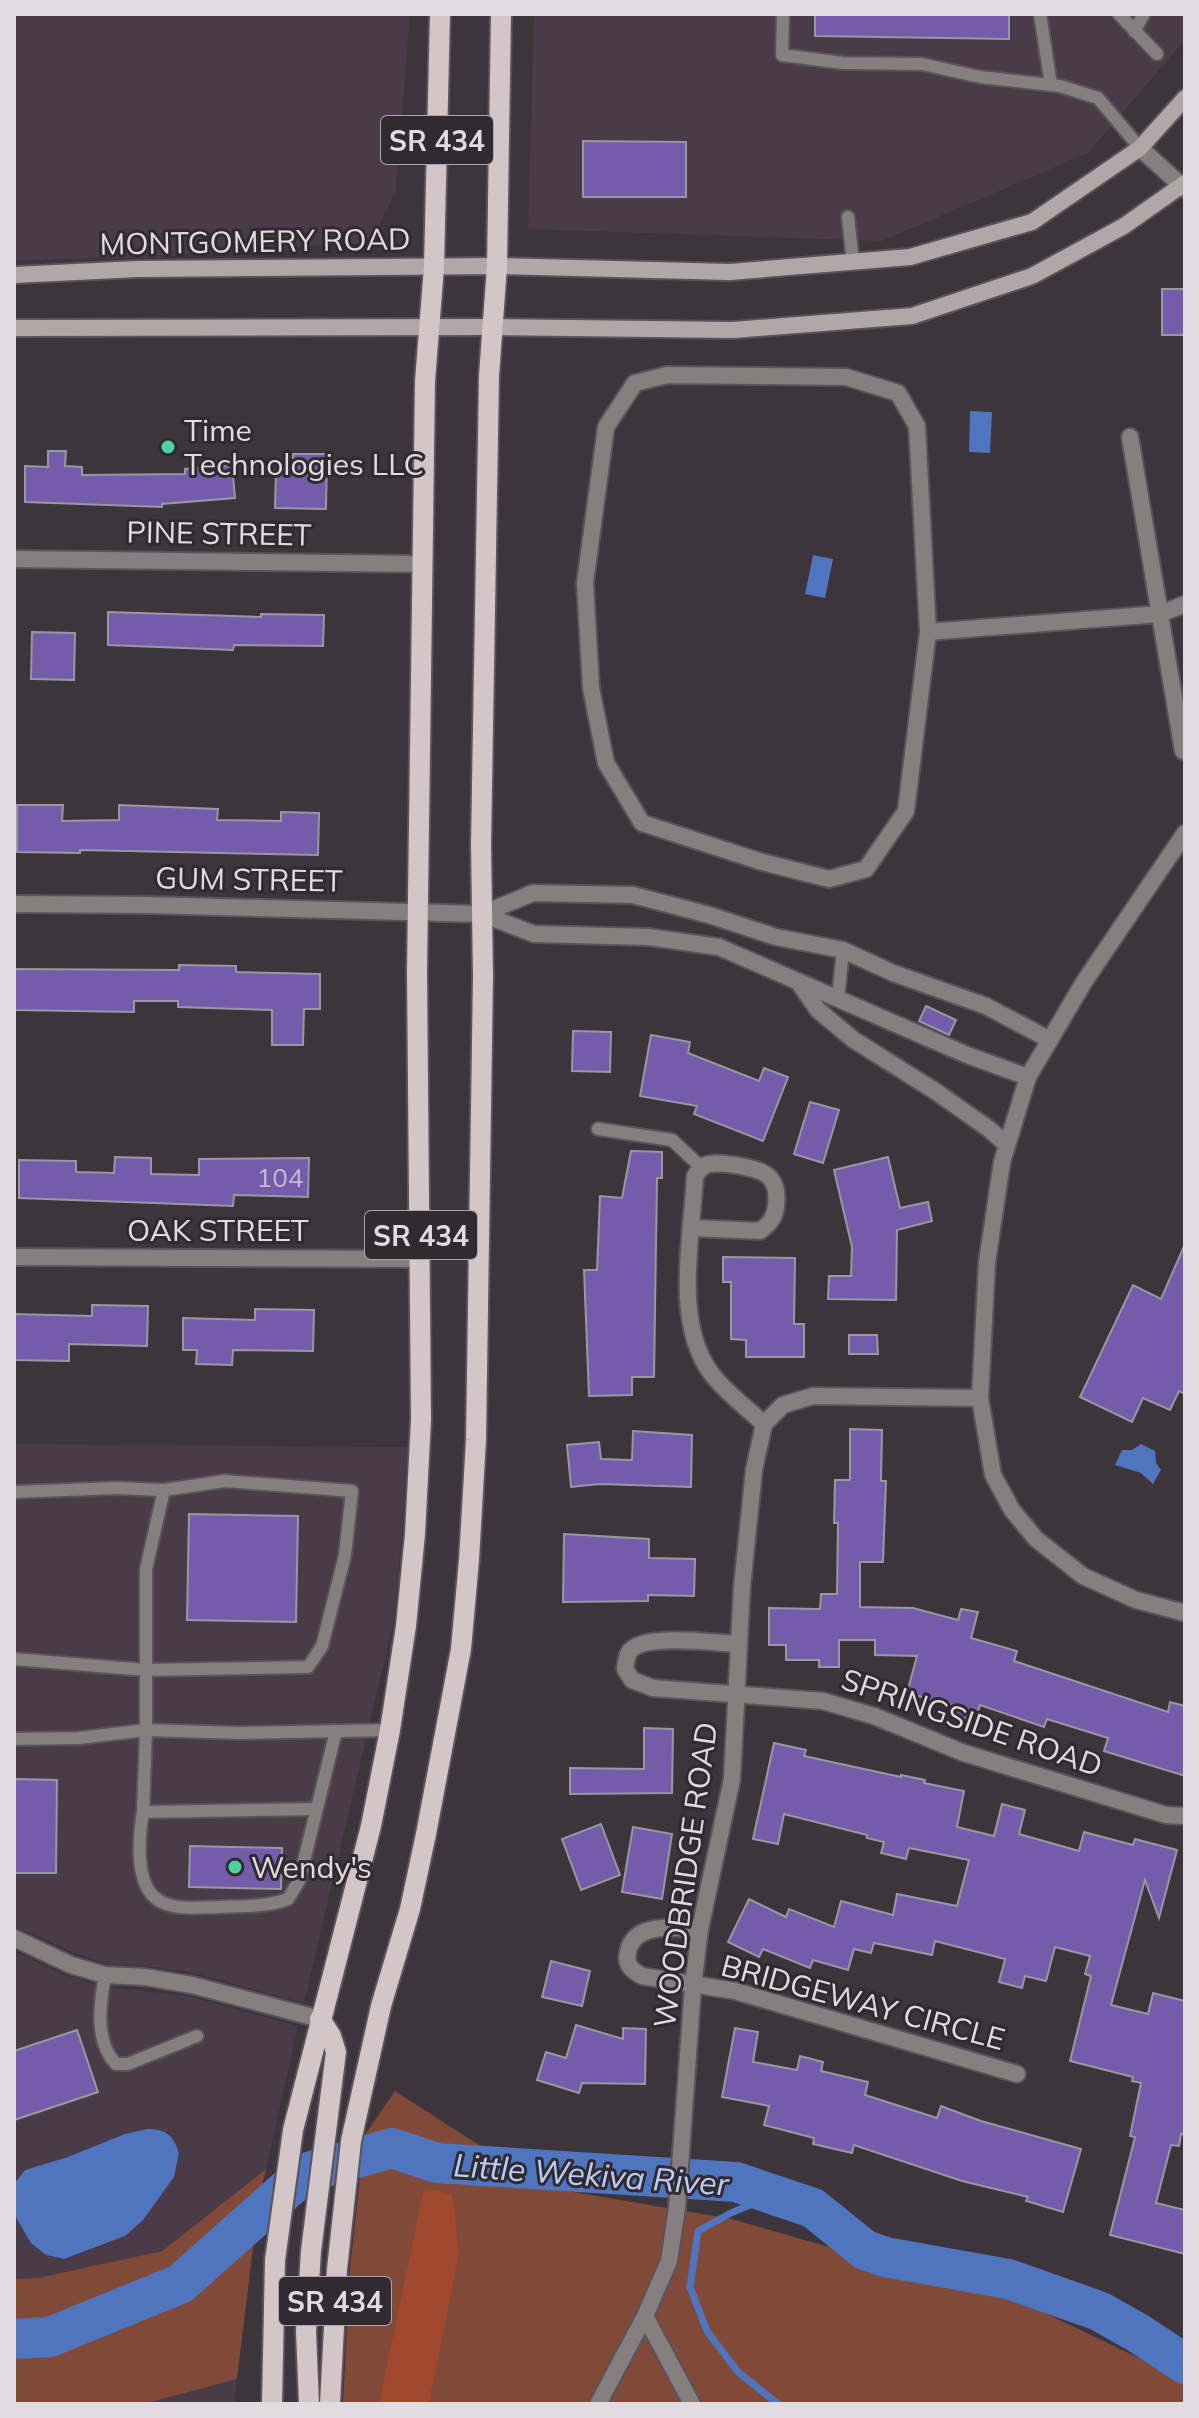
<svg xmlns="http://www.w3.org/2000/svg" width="1199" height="2418" viewBox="0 0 1199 2418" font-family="Mulish,sans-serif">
  <rect width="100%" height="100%" fill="#3d343c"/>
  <!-- built -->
  <g fill="#493b47">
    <path d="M 14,14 L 410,14 L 396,191 L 371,242 L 138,258 L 14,260 Z"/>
    <path d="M 534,14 L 1185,14 L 1185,40 L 1088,153 L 882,241 L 528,229 Z"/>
    <path d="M 14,1444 L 407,1447 L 402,1534 L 393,1624 L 304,2003 L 194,1973 L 148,1966 L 107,1964 L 77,1954 L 14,1926 Z"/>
    <path d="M 14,1951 L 65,1975 L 101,1986 L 188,1996 L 298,2026 L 266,2169 L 162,2251 L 38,2278 L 14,2279 L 14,2214 L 31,2243 L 46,2255 L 63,2259 L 86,2252 L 125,2236 L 179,2153 L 168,2132 L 25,2170 L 14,2184 Z"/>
    <path d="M 237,2379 L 234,2404 L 144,2404 Z"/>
  </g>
  <!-- green -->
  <g fill="#804938">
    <path d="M 395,2091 L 544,2187 L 732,2219 L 1024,2303 L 1185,2380 L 1185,2404 L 429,2404 L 440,2342 L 400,2314 L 379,2404 L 343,2404 L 350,2269 L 364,2143 L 366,2133 Z"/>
    <path d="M 266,2169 L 259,2199 L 237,2379 L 144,2404 L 14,2404 L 14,2279 L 38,2278 L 162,2251 Z"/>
  </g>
  <!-- forest -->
  <path fill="#a0492f" d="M 424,2189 L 452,2194 L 459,2252 L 429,2404 L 379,2404 Z"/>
  <!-- water -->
  <g fill="#5075bf">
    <path d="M 970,411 L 992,412 L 990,453 L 969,452 Z"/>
    <path d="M 813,555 L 833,559 L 825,598 L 805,594 Z"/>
    <path d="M 1141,1444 L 1155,1451 L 1156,1463 L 1161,1470 L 1153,1484 L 1141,1473 L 1115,1465 L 1122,1450 L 1132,1450 Z"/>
    <path d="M 147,2129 C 166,2129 173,2135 179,2153 L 174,2177 L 143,2220 L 125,2236 L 64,2259 L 46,2255 L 31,2243 L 14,2214 L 14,2184 L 25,2170 L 68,2157 L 125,2134 Z"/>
  </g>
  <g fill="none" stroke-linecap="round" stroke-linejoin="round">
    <!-- stream -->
    <path stroke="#5075bf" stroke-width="7" d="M 773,2195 L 731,2213 L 698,2231 L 690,2287 L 707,2331 L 738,2372 L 778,2404"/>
    <!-- river -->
    <path stroke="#5075bf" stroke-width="40" d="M 14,2339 L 50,2337 L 180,2284 L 305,2173 L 392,2148 L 437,2163 L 736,2182 L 813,2208 L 865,2250 L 885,2257 L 1008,2279 L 1099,2311 L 1138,2333 L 1185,2364"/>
  </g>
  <!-- building -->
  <g fill="#755cab" stroke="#9997a3" stroke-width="2">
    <path d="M 815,14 L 1009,14 L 1009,39 L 815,36 Z"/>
    <path d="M 583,141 L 686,142 L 686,197 L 583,197 Z"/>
    <rect x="1162" y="289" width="23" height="46"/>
    <path d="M 48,451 L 66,451 L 65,466 L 82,467 L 82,475 L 185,474 L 185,469 L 232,465 L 235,498 L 162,504 L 162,507 L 25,502 L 25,466 L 48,467 Z"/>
    <path d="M 293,454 L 327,454 L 326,509 L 275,508 L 276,471 L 293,471 Z"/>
    <path d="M 108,612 L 261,617 L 261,614 L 324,615 L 323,646 L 234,645 L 233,650 L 108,645 Z"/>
    <path d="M 32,632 L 75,633 L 74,680 L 31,679 Z"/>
    <path d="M 17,805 L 63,805 L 62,821 L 119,820 L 119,805 L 218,809 L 217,820 L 281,821 L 281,812 L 319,813 L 318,855 L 80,850 L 80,853 L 17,852 Z"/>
    <path d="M 179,965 L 236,966 L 236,972 L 320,974 L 320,1009 L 304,1009 L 303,1045 L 272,1045 L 272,1010 L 178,1007 L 178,1001 L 134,1001 L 134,1012 L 14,1010 L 15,969 L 179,970 Z"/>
    <path d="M 926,1006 L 956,1020 L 949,1035 L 919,1021 Z"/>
    <path d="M 573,1031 L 611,1032 L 610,1072 L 572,1071 Z"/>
    <path d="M 651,1035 L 690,1042 L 688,1053 L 759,1081 L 764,1068 L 788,1077 L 763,1141 L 694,1114 L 697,1106 L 640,1096 Z"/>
    <path d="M 810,1102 L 839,1110 L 823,1163 L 794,1154 Z"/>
    <path d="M 631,1151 L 662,1152 L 662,1178 L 657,1178 L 654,1377 L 632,1377 L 632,1395 L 589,1396 L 584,1270 L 597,1270 L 600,1196 L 622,1198 Z"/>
    <path d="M 115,1157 L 151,1158 L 151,1174 L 199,1175 L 199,1159 L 309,1158 L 308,1197 L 234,1195 L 233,1206 L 19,1198 L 19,1160 L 76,1161 L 76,1172 L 114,1173 Z"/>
    <path d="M 888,1157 L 900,1208 L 928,1202 L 932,1221 L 897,1230 L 896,1300 L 828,1299 L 829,1276 L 851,1276 L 852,1247 L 834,1170 Z"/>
    <path d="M 1185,1244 L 1185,1394 L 1179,1391 L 1170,1410 L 1143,1398 L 1132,1422 L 1080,1397 L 1133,1285 L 1161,1299 Z"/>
    <path d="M 723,1257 L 795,1258 L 794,1324 L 804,1324 L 804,1357 L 746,1357 L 746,1340 L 731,1339 L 731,1282 L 723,1282 Z"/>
    <path d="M 92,1305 L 148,1306 L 147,1346 L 69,1344 L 69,1361 L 14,1360 L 14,1314 L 92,1316 Z"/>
    <path d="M 255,1309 L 314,1310 L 313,1351 L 233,1350 L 232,1365 L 196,1364 L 197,1350 L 183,1350 L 183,1318 L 255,1320 Z"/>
    <path d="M 849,1335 L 877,1335 L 878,1354 L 849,1354 Z"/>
    <path d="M 850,1429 L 882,1430 L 881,1481 L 886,1481 L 883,1562 L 860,1562 L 860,1607 L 913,1608 L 958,1620 L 961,1609 L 978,1612 L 971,1638 L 1017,1651 L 1014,1661 L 1168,1712 L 1170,1702 L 1185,1706 L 1185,1776 L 1104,1751 L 1108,1738 L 1047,1719 L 1044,1727 L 980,1705 L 975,1721 L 953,1715 L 955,1706 L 907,1693 L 917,1656 L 875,1655 L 875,1640 L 839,1640 L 839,1667 L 819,1667 L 819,1660 L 786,1660 L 786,1645 L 769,1645 L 769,1608 L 820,1609 L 821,1594 L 837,1594 L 838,1523 L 834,1523 L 835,1480 L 850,1480 Z"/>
    <path d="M 633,1431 L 692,1435 L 691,1487 L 600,1484 L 571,1487 L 567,1445 L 599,1442 L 601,1459 L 632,1460 Z"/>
    <path d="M 189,1514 L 298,1516 L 296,1622 L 187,1620 Z"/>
    <path d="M 564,1534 L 649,1539 L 649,1558 L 695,1559 L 694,1596 L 648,1595 L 648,1601 L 563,1602 Z"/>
    <path d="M 644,1728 L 673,1729 L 672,1793 L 570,1794 L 570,1768 L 644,1769 Z"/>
    <path d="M 774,1743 L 806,1750 L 804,1756 L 901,1777 L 901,1775 L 925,1780 L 924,1783 L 964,1791 L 957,1827 L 994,1836 L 1002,1804 L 1025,1810 L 1019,1834 L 1079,1851 L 1084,1832 L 1133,1845 L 1135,1839 L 1177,1850 L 1159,1918 L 1145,1880 L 1111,2005 L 1148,2014 L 1153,1993 L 1185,2001 L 1185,2135 L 1181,2134 L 1179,2146 L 1171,2145 L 1156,2203 L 1185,2210 L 1185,2254 L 1110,2235 L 1135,2137 L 1130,2136 L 1141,2083 L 1132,2081 L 1133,2077 L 1070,2061 L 1091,1976 L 1085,1974 L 1090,1956 L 1055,1947 L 1046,1981 L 1025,1976 L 1022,1988 L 999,1982 L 1005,1959 L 935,1941 L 932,1955 L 874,1943 L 871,1953 L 854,1949 L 848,1970 L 813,1960 L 810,1968 L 763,1949 L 759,1957 L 728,1942 L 749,1899 L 786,1917 L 789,1909 L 834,1927 L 841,1901 L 893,1915 L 897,1894 L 957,1906 L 969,1860 L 909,1848 L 906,1859 L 881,1853 L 884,1842 L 867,1838 L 867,1835 L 784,1814 L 778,1844 L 753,1839 Z"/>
    <path d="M 14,1779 L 57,1780 L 56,1873 L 14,1873 Z"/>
    <path d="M 601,1824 L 620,1875 L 581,1890 L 562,1839 Z"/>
    <path d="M 633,1827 L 672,1834 L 662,1899 L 622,1892 Z"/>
    <path d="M 190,1846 L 282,1848 L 281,1889 L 189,1887 Z"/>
    <path d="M 551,1961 L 590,1971 L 582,2006 L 542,1997 Z"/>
    <path d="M 576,2025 L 623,2039 L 623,2028 L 646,2029 L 645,2084 L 582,2083 L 579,2093 L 537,2080 L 546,2052 L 566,2058 Z"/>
    <path d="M 735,2028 L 758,2032 L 753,2062 L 797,2070 L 800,2056 L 823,2062 L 821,2071 L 868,2082 L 865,2095 L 937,2118 L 941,2106 L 981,2121 L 1081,2149 L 1063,2212 L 1026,2201 L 1028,2197 L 962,2181 L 854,2145 L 852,2153 L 813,2144 L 814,2138 L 764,2125 L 769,2106 L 722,2097 Z"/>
    <path d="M 77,2030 L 98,2092 L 14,2120 L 14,2051 Z"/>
  </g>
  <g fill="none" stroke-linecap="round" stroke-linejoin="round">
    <!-- lane casing -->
    <g stroke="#5b525a" stroke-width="16">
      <g id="lane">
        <path d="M 783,14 L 782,55 L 843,63 L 922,64 L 980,77 L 1060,86 L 1098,98 L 1140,148"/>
        <path d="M 1040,14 L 1051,85"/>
        <path d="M 1119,14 L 1157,54"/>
        <path d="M 1134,31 L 1144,14"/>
        <path d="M 848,217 L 853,262"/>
        <path d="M 838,998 L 843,950"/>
        <path d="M 598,1129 L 672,1140 L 701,1167"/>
        <path d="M 14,1492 L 116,1488 L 164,1490"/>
        <path d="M 14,1659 L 146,1670 L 308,1667 L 322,1646 L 345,1555 L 352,1491 L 225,1481 L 164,1490 L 146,1569 L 146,1730 L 79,1738 L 14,1739"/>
        <path d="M 316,1809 L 143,1812 L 146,1730 L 240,1733 L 390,1730"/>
        <path d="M 143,1812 C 139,1836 134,1884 158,1900 C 174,1911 202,1907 220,1907 C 244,1906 266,1907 288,1899 L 299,1881 L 336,1731"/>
        <path d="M 105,1975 C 100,2003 94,2041 116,2064 L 128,2064 L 197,2036"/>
      </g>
    </g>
    <!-- street casing -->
    <g stroke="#5b525a" stroke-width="20">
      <g id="street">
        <path d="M 1140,148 L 1185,189"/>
        <path d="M 667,375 L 846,377 L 898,393 L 917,426 L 928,632 L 906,811 L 866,869 L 829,879 L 762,862 L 642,823 L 606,763 L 591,688 L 585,583 L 606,427 L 635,383 Z"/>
        <path d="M 1130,437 L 1183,751"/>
        <path d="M 14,559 L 423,564"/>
        <path d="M 928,632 L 1160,614 L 1185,604"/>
        <path d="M 1185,833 L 1084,982 L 1028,1077 L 1002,1162 L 987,1262 L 980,1398 L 993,1475 L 1012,1510 L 1036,1539 L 1083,1576 L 1136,1600 L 1185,1613"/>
        <path d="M 14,904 L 147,905 L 482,914 L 534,934 L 649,937 L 719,947 L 967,1055 L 1028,1077"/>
        <path d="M 482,914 L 533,893 L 633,895 L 709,915 L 776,937 L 843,950 L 893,973 L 986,1006 L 1050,1040"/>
        <path d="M 799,983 L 818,1010 L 854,1040 L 935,1091 L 989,1129 L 1007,1145"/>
        <path d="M 693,1228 L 760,1231 C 769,1224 775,1218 776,1206 C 777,1195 777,1185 769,1177 C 760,1167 722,1162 709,1164 C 702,1165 699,1171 695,1176 C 692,1236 673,1322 711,1373 C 725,1392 747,1408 764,1424"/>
        <path d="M 14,1257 L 421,1259"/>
        <path d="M 738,1644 C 714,1643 644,1633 630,1651 C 626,1656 626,1663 625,1669 L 632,1680 L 653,1688 L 823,1701 L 874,1716 L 964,1753 L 1166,1815 L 1185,1816"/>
        <path d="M 700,1929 C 677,1928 634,1921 628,1952 C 625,1964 631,1970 642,1976 L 735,1991 L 1017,2074"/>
        <path d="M 14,1938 L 71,1965 L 105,1975 L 145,1977 L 192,1985 L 320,2019"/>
        <path d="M 645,2316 L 692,2404"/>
        <path d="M 598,2404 L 645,2316 L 669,2261 L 677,2208 L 693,1986 L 700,1929 L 732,1779 L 742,1587 L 754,1470 L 764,1424 L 783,1405 L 813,1396 L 980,1398"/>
      </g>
    </g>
    <!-- secondary casing -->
    <g stroke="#5b525a" stroke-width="20">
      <g id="secondary">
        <path d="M 14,275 L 138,269 L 497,266 L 730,272 L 910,257 L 1032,222 L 1140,148 L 1185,98"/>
        <path d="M 14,328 L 493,327 L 733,330 L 912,316 L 1032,276 L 1124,226 L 1185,183"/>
      </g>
    </g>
    <!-- primary casing -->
    <g stroke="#5b525a" stroke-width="24">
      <g id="primary">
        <path d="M 272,2404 L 275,2260 L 293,2130 L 371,1826 L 390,1730 L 406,1626 L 415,1534 L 421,1420 L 417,973 L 425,381 L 434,267 L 440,14"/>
        <path d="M 309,2404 L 306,2331 L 311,2251 L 336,2052 L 331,2036 L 320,2019"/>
        <path d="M 330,2404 L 337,2269 L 351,2141 L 381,2006 L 410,1909 L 426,1834 L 461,1649 L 469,1560 L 476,1440 L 483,976 L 481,845 L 489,376 L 497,266 L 501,14"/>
      </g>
    </g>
    <!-- lane -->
    <use href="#lane" stroke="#857f80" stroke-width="12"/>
    <!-- street -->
    <use href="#street" stroke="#857f80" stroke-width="16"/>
    <!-- secondary -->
    <use href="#secondary" stroke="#b1a7a9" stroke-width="16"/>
    <!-- primary -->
    <use href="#primary" stroke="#d3c6c8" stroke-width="20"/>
  </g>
  <!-- markers -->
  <g fill="#4bd49b" stroke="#322a31" stroke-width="3">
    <circle cx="168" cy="447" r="8"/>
    <circle cx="235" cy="1867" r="8"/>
  </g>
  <g text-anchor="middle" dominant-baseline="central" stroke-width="6" stroke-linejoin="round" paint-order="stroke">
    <!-- number labels -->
    <g font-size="26" fill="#c7bcd4">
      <text x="280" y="1177">104</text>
    </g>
    <!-- shield labels -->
    <g fill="#322a31" stroke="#ada7ac" stroke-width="2">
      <rect x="381" y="116" width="112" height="48" rx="6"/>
      <rect x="365" y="1211" width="112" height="48" rx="6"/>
      <rect x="279" y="2277" width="112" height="48" rx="6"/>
    </g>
    <g font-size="28" font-weight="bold" fill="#e2dce1">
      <text x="437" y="140">SR 434</text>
      <text x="421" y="1235">SR 434</text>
      <text x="335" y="2301">SR 434</text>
    </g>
    <!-- street labels -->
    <g font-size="30" fill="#e2dce1" stroke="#322a31">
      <text transform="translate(255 241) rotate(-1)">MONTGOMERY ROAD</text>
      <text transform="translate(219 533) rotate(1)">PINE STREET</text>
      <text transform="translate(249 879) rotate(1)">GUM STREET</text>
      <text x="218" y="1230">OAK STREET</text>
      <text transform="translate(972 1722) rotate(19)">SPRINGSIDE ROAD</text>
      <text transform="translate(685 1875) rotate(-82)">WOODBRIDGE ROAD</text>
      <text transform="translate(863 2002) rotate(15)">BRIDGEWAY CIRCLE</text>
    </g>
    <!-- poi labels -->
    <g font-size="30" fill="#e2dce1" stroke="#322a31" text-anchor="start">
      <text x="184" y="430">Time<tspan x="184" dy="34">Technologies LLC</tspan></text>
      <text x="251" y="1867">Wendy's</text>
    </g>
    <!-- water labels -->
    <g font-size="32" font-style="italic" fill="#b9cff7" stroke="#322a31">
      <text transform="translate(591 2174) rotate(4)">Little Wekiva River</text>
    </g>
  </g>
  <!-- border -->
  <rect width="1199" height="2418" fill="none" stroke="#e2dce1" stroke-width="32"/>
</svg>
